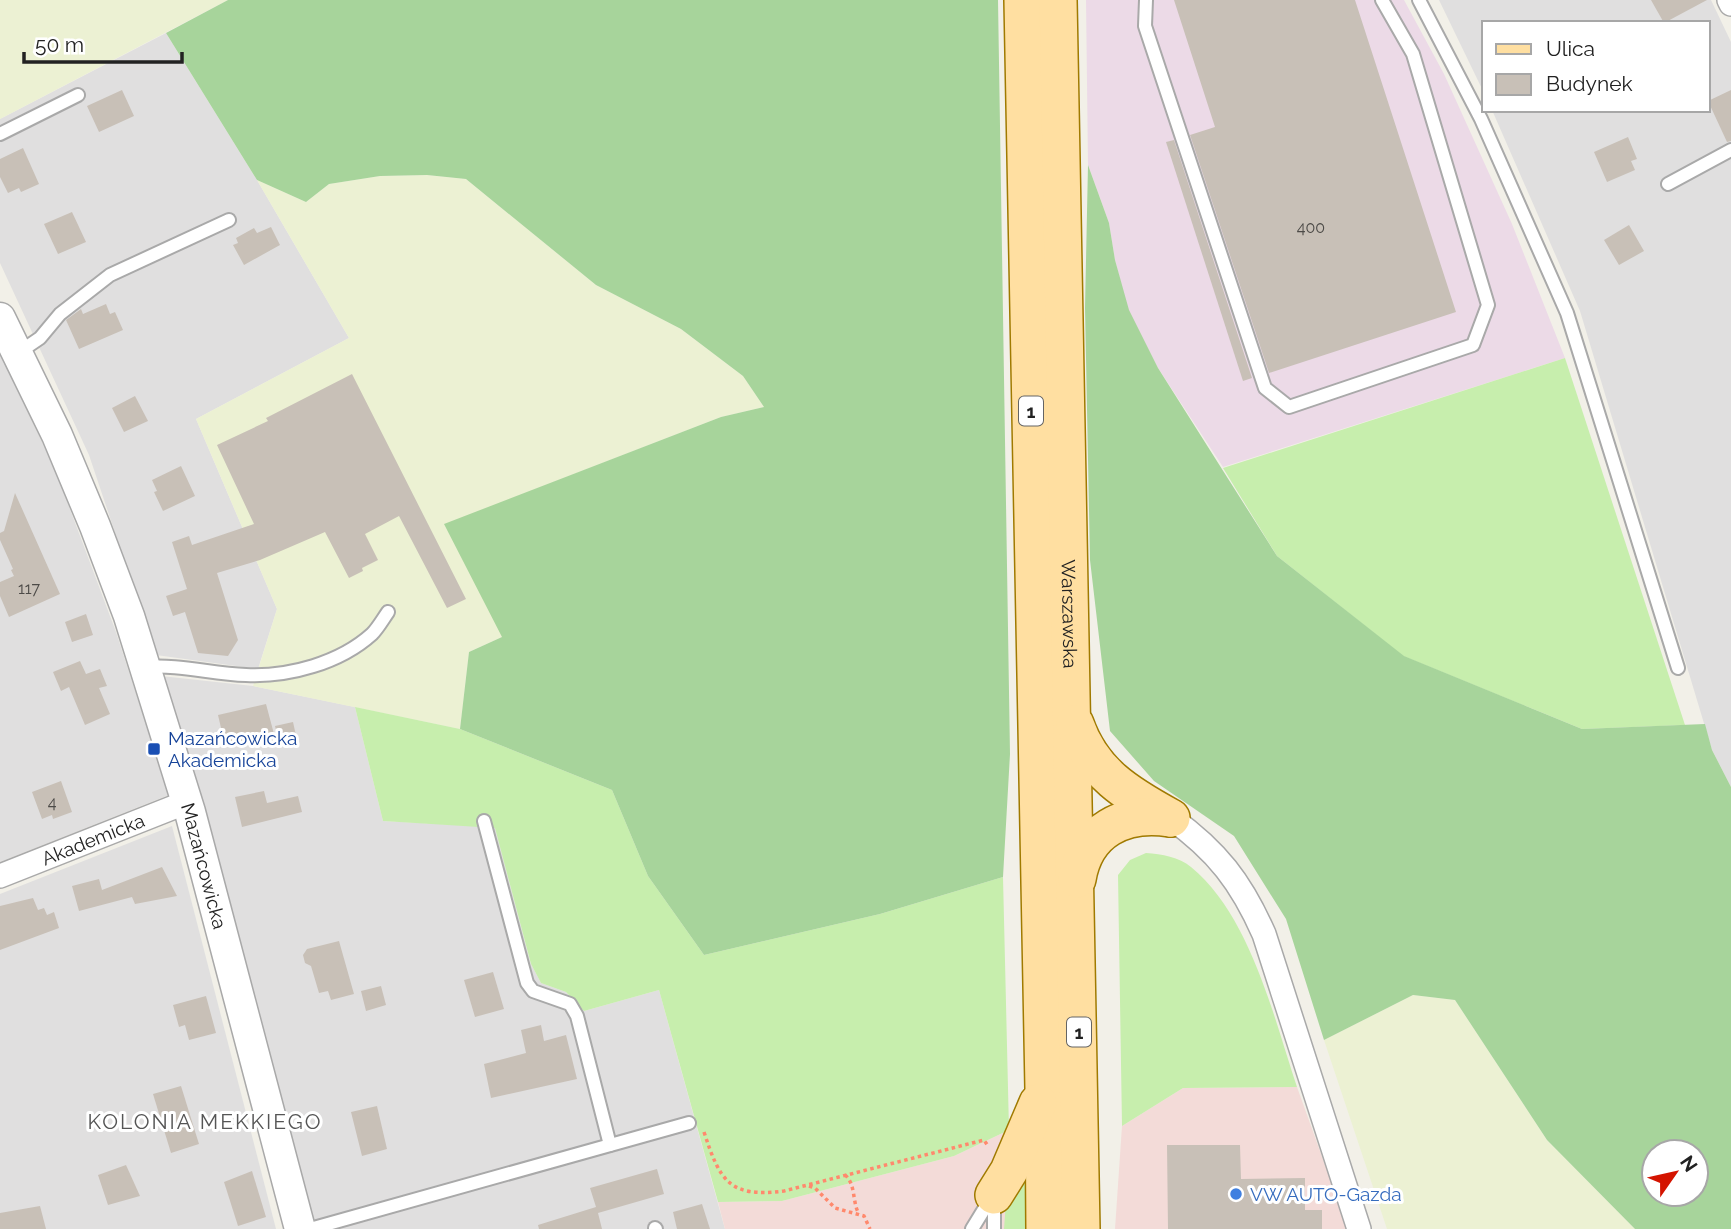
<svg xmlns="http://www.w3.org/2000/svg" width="1731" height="1229" viewBox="0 0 1731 1229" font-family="Raleway,sans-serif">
  <rect width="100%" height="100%" fill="#f2f0e8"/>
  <!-- residential -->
  <g fill="#e0dfdf">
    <path d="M 1439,0 L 1711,0 L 1731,42 L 1731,787 L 1712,750 L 1580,311 L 1492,110 L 1708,110 L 1708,23 L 1484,23 L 1484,93 Z"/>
    <path d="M 166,33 L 257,180 L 349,338 L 196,419 L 277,609 L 258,669 L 156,655 L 89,455 L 0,263 L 0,119 Z"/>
    <path d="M 0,354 L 55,469 L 116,632 L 169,795 L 0,862 Z"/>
    <path d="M 161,676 L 253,686 L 355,707 L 383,821 L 495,827 L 531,964 L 541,983 L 566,992 L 584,1011 L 659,990 L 725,1229 L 311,1229 L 202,799 Z"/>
    <path d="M 172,826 L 276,1229 L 0,1229 L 0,894 Z"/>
  </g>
  <!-- commercial -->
  <g fill="#f3dbd8">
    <path d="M 1297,1087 L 1348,1229 L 1115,1229 L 1122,1126 L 1183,1088 Z"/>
    <path d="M 1009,1130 L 1021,1229 L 725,1229 L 718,1202 L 782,1201 L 954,1156 Z"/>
  </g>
  <!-- industrial -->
  <path fill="#ecdae7" d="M 1086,0 L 1404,0 L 1444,74 L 1512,224 L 1565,358 L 1223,467 L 1158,368 L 1128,310 L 1115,260 L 1109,223 L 1088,165 Z"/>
  <!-- farmland -->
  <g fill="#ecf1d3">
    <path d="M 0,0 L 228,0 L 0,119 Z"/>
    <path d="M 427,175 L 466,179 L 596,285 L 681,329 L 743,376 L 764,407 L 721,417 L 533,490 L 502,637 L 469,652 L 460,729 L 253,686 L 277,609 L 196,419 L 349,338 L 257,180 L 306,202 L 329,184 L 380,176 Z"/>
    <path d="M 1413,995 L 1455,1000 L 1547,1140 L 1635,1229 L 1387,1229 L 1324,1040 Z"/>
  </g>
  <!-- grass -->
  <g fill="#c7eead">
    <path d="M 1565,358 L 1685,725 L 1582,729 L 1403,656 L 1277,556 L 1223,468 Z"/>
    <path d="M 355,707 L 460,729 L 612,790 L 648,876 L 704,955 L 880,914 L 1003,877 L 1009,1130 L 954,1156 L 782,1201 L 718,1202 L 659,990 L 584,1011 L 566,992 L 541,983 L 531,964 L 495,828 L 383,821 Z"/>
    <path d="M 1146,853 C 1162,854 1179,857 1191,867 C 1250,915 1274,1018 1297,1087 L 1183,1088 L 1122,1126 L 1118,875 L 1130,860 Z"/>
    <path d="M 1026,1153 L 1033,1229 L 1004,1229 L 1006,1202 Z"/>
  </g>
  <!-- forest -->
  <g fill="#a7d49b" fill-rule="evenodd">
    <path d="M 228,0 L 998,0 L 1010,754 L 1003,877 L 880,914 L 704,955 L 648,876 L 612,790 L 460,729 L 469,652 L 502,637 L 444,524 L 721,417 L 764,407 L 743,376 L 681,329 L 596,285 L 466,179 L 427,175 L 380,176 L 329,184 L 306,202 L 257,180 L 166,33 Z"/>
    <path d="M 1088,165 L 1109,223 L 1115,260 L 1129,310 L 1158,368 L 1277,556 L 1404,656 L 1582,729 L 1705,724 L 1712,750 L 1731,787 L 1731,1229 L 1635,1229 L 1547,1140 L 1455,1000 L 1413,995 L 1324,1040 L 1286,919 L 1234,836 L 1154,781 L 1110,731 L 1090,560 L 1085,308 ZM 1654,1152 L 1696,1152 L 1696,1194 L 1654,1194 Z"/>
  </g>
  <!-- building -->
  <g fill="#c8c0b7">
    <path d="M 1174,0 L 1355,0 L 1456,312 L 1269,373 L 1190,135 L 1215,127 Z"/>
    <path d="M 1651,0 L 1707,0 L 1664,23 Z"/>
    <path d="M 122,90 L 134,116 L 99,132 L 87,106 Z"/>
    <path d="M 1731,90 L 1731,141 L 1727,142 L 1708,101 Z"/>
    <path d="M 1628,137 L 1637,159 L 1631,161 L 1635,170 L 1607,182 L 1594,152 Z"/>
    <path d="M 1174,140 L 1252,378 L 1243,381 L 1166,142 Z"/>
    <path d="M 23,148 L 39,184 L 21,192 L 19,188 L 8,193 L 0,177 L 0,159 Z"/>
    <path d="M 72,212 L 86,242 L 58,254 L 44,224 Z"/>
    <path d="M 1629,225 L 1644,251 L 1619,265 L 1604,240 Z"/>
    <path d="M 271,227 L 280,245 L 244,265 L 233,245 L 238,243 L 236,238 L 254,228 L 257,233 Z"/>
    <path d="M 106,304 L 110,314 L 115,312 L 123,330 L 79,349 L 66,320 L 81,309 L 83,314 Z"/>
    <path d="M 352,374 L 466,599 L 447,608 L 399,516 L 365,534 L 378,560 L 362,568 L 363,571 L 349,578 L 325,532 L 260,560 L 217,573 L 238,640 L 228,656 L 198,653 L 185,612 L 173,616 L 166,596 L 187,589 L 172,542 L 189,536 L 192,545 L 254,524 L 217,445 L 268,421 L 266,418 Z"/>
    <path d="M 135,396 L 148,421 L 124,432 L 112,408 Z"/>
    <path d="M 181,466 L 195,496 L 163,511 L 154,492 L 157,491 L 152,480 Z"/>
    <path d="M 15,493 L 60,594 L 9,617 L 0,596 L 0,582 L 14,576 L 11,570 L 13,569 L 0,540 L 0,533 L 4,531 Z"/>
    <path d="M 86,614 L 93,635 L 72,642 L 65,622 Z"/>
    <path d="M 80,661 L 86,674 L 100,669 L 107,686 L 99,688 L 110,714 L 85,725 L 69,687 L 61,691 L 53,672 Z"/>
    <path d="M 266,704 L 274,734 L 225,745 L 218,715 Z"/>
    <path d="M 293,722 L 297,740 L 280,744 L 275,726 Z"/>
    <path d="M 61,781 L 72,812 L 53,819 L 52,815 L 42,819 L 32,792 Z"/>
    <path d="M 264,791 L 267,803 L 298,796 L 302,812 L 242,827 L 235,797 Z"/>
    <path d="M 162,867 L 177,896 L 135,904 L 132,897 L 79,911 L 72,886 L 99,879 L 102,890 Z"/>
    <path d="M 33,898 L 38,910 L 44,908 L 47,915 L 54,912 L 59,928 L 0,950 L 0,906 Z"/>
    <path d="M 339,941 L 354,994 L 331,1000 L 328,991 L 319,993 L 311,966 L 305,963 L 303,955 L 307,949 Z"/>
    <path d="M 493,972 L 504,1009 L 475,1017 L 464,980 Z"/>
    <path d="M 381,986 L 386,1005 L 366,1011 L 361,991 Z"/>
    <path d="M 206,996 L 216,1033 L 189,1040 L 185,1025 L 179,1027 L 173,1005 Z"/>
    <path d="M 541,1025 L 544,1041 L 566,1035 L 577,1079 L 491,1098 L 484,1064 L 526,1053 L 521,1030 Z"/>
    <path d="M 181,1086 L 199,1144 L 171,1153 L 153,1094 Z"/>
    <path d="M 377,1106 L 387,1149 L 362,1156 L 351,1112 Z"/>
    <path d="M 1167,1145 L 1240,1145 L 1241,1179 L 1305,1178 L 1305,1210 L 1322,1210 L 1322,1229 L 1168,1229 Z"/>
    <path d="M 126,1165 L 140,1196 L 108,1205 L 98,1175 Z"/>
    <path d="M 657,1169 L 664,1194 L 598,1213 L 602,1229 L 539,1229 L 538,1225 L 596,1207 L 590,1188 Z"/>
    <path d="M 252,1171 L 266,1217 L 238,1226 L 224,1182 Z"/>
    <path d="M 702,1204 L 710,1229 L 677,1229 L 673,1212 Z"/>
    <path d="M 40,1206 L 46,1229 L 0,1229 L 0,1213 Z"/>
  </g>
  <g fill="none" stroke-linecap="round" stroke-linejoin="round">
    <!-- service casing -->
    <g stroke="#a9a9a9" stroke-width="16">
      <g id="service">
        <path d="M 1146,0 L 1145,26 L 1262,379 L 1265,388 L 1289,407 L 1473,345 L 1488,305 L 1413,54 L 1382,0"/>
        <path d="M 1419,0 L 1481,119 L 1567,313 L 1678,668"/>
        <path d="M 0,134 L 78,95"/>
        <path d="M 1668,184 L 1731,150"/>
        <path d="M 18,353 L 40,338 L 60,314 L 110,275 L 229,220"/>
        <path d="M 145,667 C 179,664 212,674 246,675 C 289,677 340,663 372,634 C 378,628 383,619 388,612"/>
        <path d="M 484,821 L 527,983 L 533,991 L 570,1004 L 577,1016 L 610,1145"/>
        <path d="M 994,1198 L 994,1229"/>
        <path d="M 655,1228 L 656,1229"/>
        <path d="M 310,1229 L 689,1123"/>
        <path d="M 972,1229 L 991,1198"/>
      </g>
    </g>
    <!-- minor casing -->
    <g stroke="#a9a9a9" stroke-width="26">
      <g id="minor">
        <path d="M 1729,0 L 1731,4"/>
        <path d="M 1171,818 C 1217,851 1241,882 1264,934 L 1359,1229"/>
        <path id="s1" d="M 0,876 L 187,802"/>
      </g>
    </g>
    <!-- tertiary casing -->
    <g stroke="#a9a9a9" stroke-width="33">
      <g id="tertiary">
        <path id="s2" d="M 0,318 L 57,435 L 95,526 L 129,616 L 190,812 L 300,1229"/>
      </g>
    </g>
    <!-- primary casing -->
    <g stroke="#a07a00" stroke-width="40">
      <g id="primary">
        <path d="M 1023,0 L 1044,1089 L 1045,1229"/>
        <path id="s3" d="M 1058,0 L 1081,1229"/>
        <path d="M 1075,724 C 1092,773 1127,794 1171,818"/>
        <path d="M 1077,879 C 1085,830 1124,811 1170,818"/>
        <path d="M 994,1195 L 1009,1171 L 1038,1103"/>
      </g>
    </g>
    <!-- path -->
    <g stroke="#ff896d" stroke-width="3.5" stroke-dasharray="3.5 3.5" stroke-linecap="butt">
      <path d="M 704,1132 C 720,1181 729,1198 784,1191 L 984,1140 L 988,1146"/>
      <path d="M 845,1175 C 856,1184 852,1202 859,1214"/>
      <path d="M 809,1186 L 815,1188 L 835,1208 L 864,1216 L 870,1229"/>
    </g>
    <!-- service -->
    <use href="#service" stroke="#fff" stroke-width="12"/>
    <!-- minor -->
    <use href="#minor" stroke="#fff" stroke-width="23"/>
    <!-- tertiary -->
    <use href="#tertiary" stroke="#fff" stroke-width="30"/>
    <!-- primary -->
    <use href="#primary" stroke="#ffdfa1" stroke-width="37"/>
  </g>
  <!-- markers -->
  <rect fill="#1a4fb4" stroke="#fff" stroke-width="2.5" x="147" y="742" width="14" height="14" rx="3.5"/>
  <circle fill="#3f7fe0" stroke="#fff" stroke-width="2.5" cx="1236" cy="1194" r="7"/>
  <g text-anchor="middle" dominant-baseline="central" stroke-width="6" stroke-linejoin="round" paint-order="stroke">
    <!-- number labels -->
    <g font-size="16" fill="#4c4a47">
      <text x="1311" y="227">400</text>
      <text x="29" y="588">117</text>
      <text x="52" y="802">4</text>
    </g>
    <!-- shield labels -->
    <g fill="#fff" stroke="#646464" stroke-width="2">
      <rect x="1019" y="396.5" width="24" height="29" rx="5"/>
      <rect x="1067" y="1017.5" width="24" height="29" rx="5"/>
    </g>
    <g font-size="18" font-weight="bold" fill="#222">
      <text x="1031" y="411">1</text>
      <text x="1079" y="1032">1</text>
    </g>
    <!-- street labels -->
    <g font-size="19" fill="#222" stroke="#fff">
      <text stroke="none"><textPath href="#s3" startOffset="614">Warszawska</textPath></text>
      <text stroke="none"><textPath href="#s1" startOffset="100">Akademicka</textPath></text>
      <text stroke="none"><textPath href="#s2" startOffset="586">Mazańcowicka</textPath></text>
    </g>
    <!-- transit labels -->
    <g font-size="19" fill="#164399" stroke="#fff" text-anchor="start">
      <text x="168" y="738">Mazańcowicka<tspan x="168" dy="22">Akademicka</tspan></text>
    </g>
    <!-- shop labels -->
    <g font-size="19" fill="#366cbe" stroke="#fff" text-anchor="start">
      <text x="1250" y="1194">VW AUTO-Gazda</text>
    </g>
    <!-- neighbourhood labels -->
    <g font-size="21" letter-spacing="2" fill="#555" stroke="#fff">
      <text x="205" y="1121">KOLONIA MEKKIEGO</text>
    </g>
  </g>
  <!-- legend -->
  <rect x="1482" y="21" width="228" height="91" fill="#ffffff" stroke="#a7a7a7" stroke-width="2"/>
  <rect x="1496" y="44" width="35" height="10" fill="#ffdfa1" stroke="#a7a7a7" stroke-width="2"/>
  <text x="1546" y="56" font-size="21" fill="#222222">Ulica</text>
  <rect x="1496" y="74" width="35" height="21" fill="#c8c0b7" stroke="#a7a7a7" stroke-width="2"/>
  <text x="1546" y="91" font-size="21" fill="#222222">Budynek</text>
  <!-- north arrow -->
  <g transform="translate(1675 1173) rotate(56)"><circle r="33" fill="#ffffff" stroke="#a7a7a7" stroke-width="2"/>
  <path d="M0-5L12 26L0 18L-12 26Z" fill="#d41400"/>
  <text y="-10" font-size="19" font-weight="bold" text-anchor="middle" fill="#222222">N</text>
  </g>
  <!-- scale -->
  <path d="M24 52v10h158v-10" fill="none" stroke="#222222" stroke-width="3.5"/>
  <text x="35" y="52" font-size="21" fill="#222222" stroke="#ffffff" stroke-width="5" paint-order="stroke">50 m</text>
</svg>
